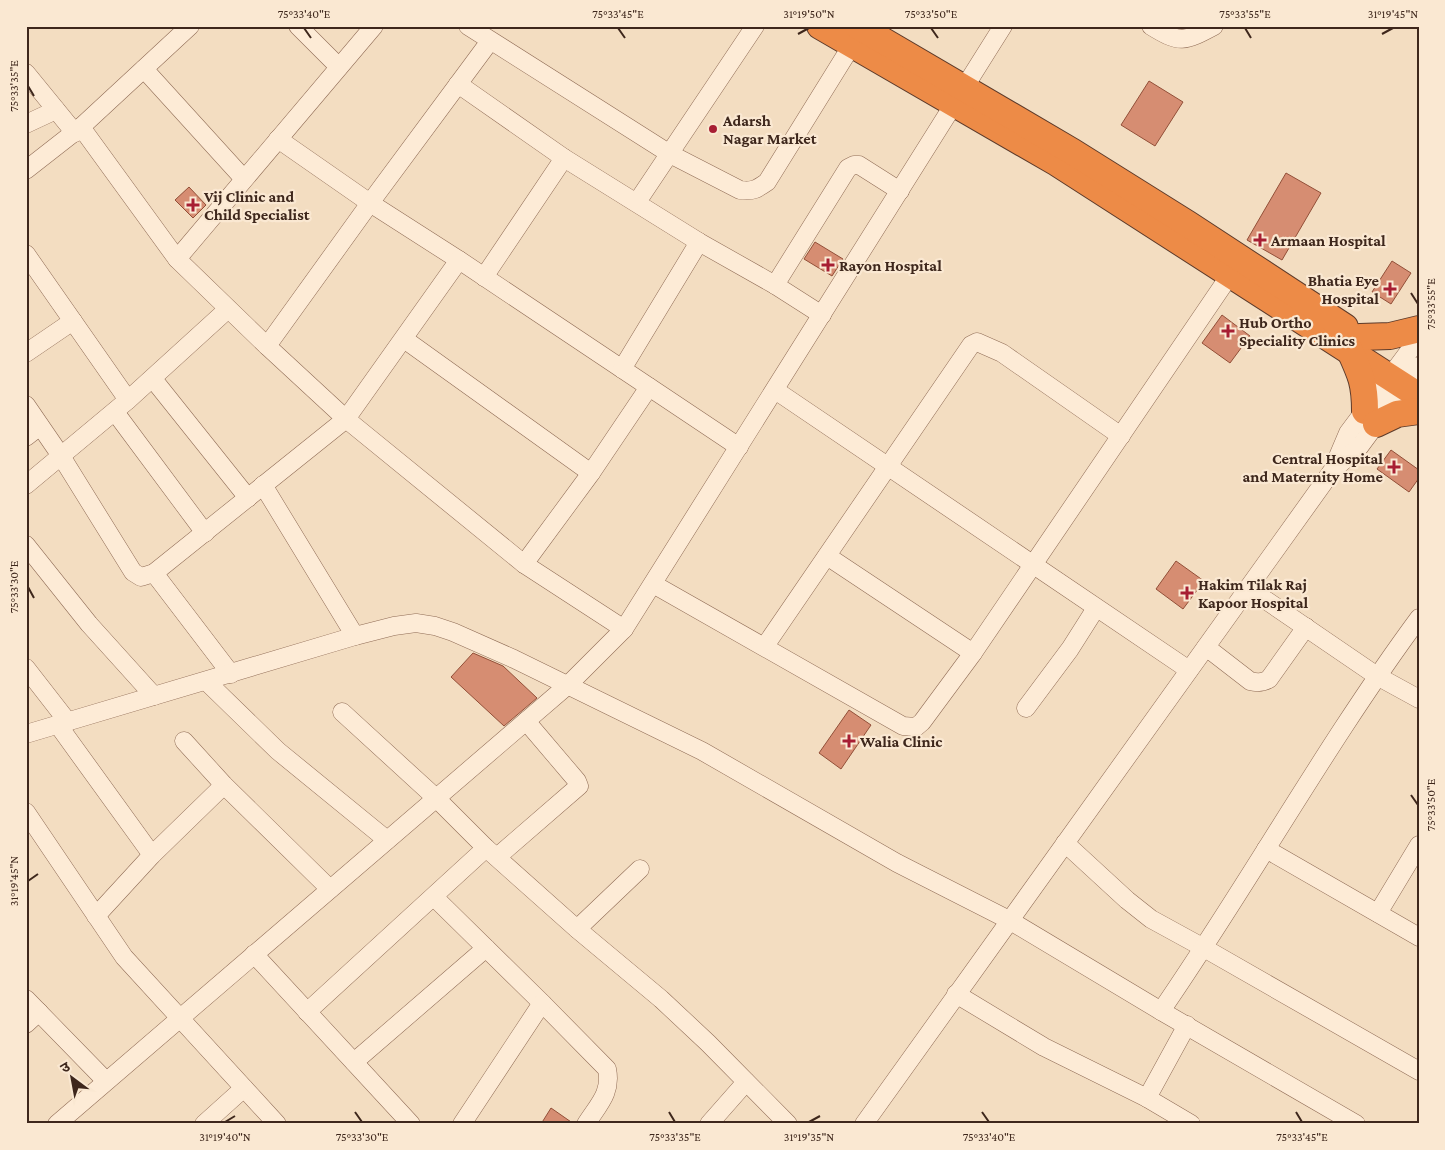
<svg xmlns="http://www.w3.org/2000/svg" width="1445" height="1150" viewBox="0 0 1445 1150" font-family="'Crimson Pro','Noto Sans Devanagari',serif">
  <rect width="100%" height="100%" fill="#f3ddc1"/>
  <!-- building -->
  <g fill="#d68d72" stroke="#924f38">
    <path d="M 1149,81 L 1183,102 L 1155,146 L 1121,125 Z"/>
    <path d="M 1286,173 L 1321,193 L 1282,260 L 1247,240 Z"/>
    <path d="M 189,187 L 206,205 L 193,218 L 175,200 Z"/>
    <path d="M 815,242 L 843,259 L 832,276 L 804,259 Z"/>
    <path d="M 1392,261 L 1411,273 L 1391,304 L 1372,292 Z"/>
    <path d="M 1222,315 L 1250,336 L 1230,363 L 1202,343 Z"/>
    <path d="M 1391,450 L 1419,470 L 1419,478 L 1409,492 L 1377,469 Z"/>
    <path d="M 1176,561 L 1204,581 L 1183,609 L 1156,589 Z"/>
    <path d="M 473,653 L 503,666 L 537,698 L 504,726 L 451,677 Z"/>
    <path d="M 849,710 L 871,725 L 841,769 L 819,753 Z"/>
    <path d="M 551,1108 L 574,1124 L 541,1124 Z"/>
  </g>
  <g fill="none" stroke-linecap="round" stroke-linejoin="round">
    <!-- minor casing -->
    <g stroke="#906c56" stroke-width="19">
      <g id="minor">
        <path d="M 298,26 L 339,67"/>
        <path d="M 468,26 L 670,154 L 740,190 C 752,192 757,189 767,182 L 852,45"/>
        <path d="M 1151,26 C 1180,44 1184,42 1214,26"/>
        <path d="M 144,69 L 244,179"/>
        <path d="M 26,73 L 75,133"/>
        <path d="M 458,84 L 564,158 L 699,242 L 775,285 L 822,315"/>
        <path d="M 26,124 L 56,110"/>
        <path d="M 81,127 L 177,259 L 267,346 L 346,419 L 524,564 L 624,629"/>
        <path d="M 278,139 L 370,203 L 459,260 L 739,447"/>
        <path d="M 26,170 L 81,127 L 190,26"/>
        <path d="M 637,202 L 755,26"/>
        <path d="M 26,254 L 128,400"/>
        <path d="M 177,259 L 374,26"/>
        <path d="M 484,277 L 564,158"/>
        <path d="M 775,285 L 848,168 L 854,165 L 859,165 L 900,191"/>
        <path d="M 404,339 L 591,473"/>
        <path d="M 267,346 L 370,203 L 490,41"/>
        <path d="M 26,353 L 73,321"/>
        <path d="M 622,369 L 699,242"/>
        <path d="M 153,379 L 248,498"/>
        <path d="M 775,390 L 1189,670"/>
        <path d="M 26,405 L 61,456 L 133,572 L 141,577 L 154,573 L 346,419 L 459,260"/>
        <path d="M 115,412 L 205,533"/>
        <path d="M 26,437 L 40,426"/>
        <path d="M 1334,466 L 1348,433 L 1419,338"/>
        <path d="M 26,485 L 128,400 L 228,309"/>
        <path d="M 263,485 L 355,636"/>
        <path d="M 26,545 L 89,624 L 154,696"/>
        <path d="M 827,556 L 973,653"/>
        <path d="M 524,564 L 591,473 L 649,387"/>
        <path d="M 154,573 L 231,674"/>
        <path d="M 653,584 L 903,726 L 916,727 L 922,722 L 973,653 L 1230,275"/>
        <path d="M 1248,588 L 1377,676 L 1419,699"/>
        <path d="M 765,646 L 971,345 L 977,342 L 1002,353 L 1121,436"/>
        <path d="M 1206,647 L 1250,681 C 1257,683 1262,683 1269,679 L 1306,627"/>
        <path d="M 26,668 L 68,722"/>
        <path d="M 206,681 L 278,751 L 387,840"/>
        <path d="M 1026,708 L 1070,649 L 1096,608"/>
        <path d="M 342,712 L 436,798 L 486,848 L 577,929 L 661,999 L 708,1043 L 788,1124"/>
        <path d="M 58,725 L 152,855"/>
        <path d="M 26,734 L 355,636 L 394,626 L 416,623 L 435,626 L 453,632 L 514,659 L 702,751 L 897,863 L 1009,920 L 1161,1011 L 1356,1124"/>
        <path d="M 184,741 L 224,785 L 330,889"/>
        <path d="M 26,812 L 124,957 L 277,1124"/>
        <path d="M 1065,843 L 1127,900 L 1151,919 L 1204,948 L 1419,1071"/>
        <path d="M 1266,849 L 1419,937"/>
        <path d="M 497,857 L 579,786 L 577,781 L 526,721"/>
        <path d="M 434,897 L 542,1003 L 607,1069 C 612,1093 598,1105 586,1124"/>
        <path d="M 1378,913 L 1419,845"/>
        <path d="M 96,916 L 152,855 L 224,785"/>
        <path d="M 577,929 L 640,869"/>
        <path d="M 254,954 L 411,1124"/>
        <path d="M 956,994 L 1044,1047 L 1147,1098 L 1191,1124"/>
        <path d="M 26,999 L 106,1081"/>
        <path d="M 1161,1011 C 1250,882 1326,744 1419,618"/>
        <path d="M 307,1012 L 486,848"/>
        <path d="M 26,1024 L 39,1012"/>
        <path d="M 354,1062 L 486,948"/>
        <path d="M 1147,1098 L 1187,1025"/>
        <path d="M 57,1124 L 568,685 L 624,629 L 1003,26"/>
        <path d="M 204,1124 L 244,1088"/>
        <path d="M 462,1124 L 542,1003"/>
        <path d="M 709,1124 L 746,1082"/>
        <path d="M 864,1124 L 1332,471 L 1360,446 L 1419,366"/>
      </g>
    </g>
    <!-- highway casing -->
    <g stroke="#5d3b2b" stroke-width="28">
      <g id="highway">
        <path d="M 820,26 L 1057,163 L 1419,396"/>
        <path d="M 858,26 L 1073,152 L 1188,224 L 1345,327"/>
        <path d="M 1360,337 L 1390,336 L 1419,329"/>
        <path d="M 1350,351 C 1361,375 1365,384 1365,411"/>
        <path d="M 1376,424 L 1397,414 L 1419,411"/>
      </g>
    </g>
    <!-- minor -->
    <use href="#minor" stroke="#fdebd6" stroke-width="18"/>
    <!-- highway -->
    <use href="#highway" stroke="#ed8b47" stroke-width="26"/>
  </g>
  <!-- ticks -->
  <path fill="none" stroke="#3e271c" stroke-width="2" d="M 304,28 L 311,38M 618,28 L 625,38M 931,28 L 938,38M 1245,28 L 1251,38M 798,34 L 809,28M 1382,34 L 1393,28M 28,86 L 34,96M 1411,293 L 1418,304M 28,587 L 34,598M 1411,795 L 1418,805M 28,881 L 38,874M 355,1112 L 362,1122M 669,1112 L 675,1122M 982,1112 L 989,1122M 1296,1112 L 1302,1122M 225,1122 L 235,1116M 809,1122 L 820,1116"/>
  <!-- markers -->
  <g fill="#a71e33" stroke="#fae8d2" stroke-width="2">
    <circle cx="713" cy="129" r="5"/>
    <path d="M190.5 197.5h5v5h5v5h-5v5h-5v-5h-5v-5h5z"/>
    <path d="M1257.5 232.5h5v5h5v5h-5v5h-5v-5h-5v-5h5z"/>
    <path d="M825.5 257.5h5v5h5v5h-5v5h-5v-5h-5v-5h5z"/>
    <path d="M1387.5 281.5h5v5h5v5h-5v5h-5v-5h-5v-5h5z"/>
    <path d="M1225.5 323.5h5v5h5v5h-5v5h-5v-5h-5v-5h5z"/>
    <path d="M1391.5 459.5h5v5h5v5h-5v5h-5v-5h-5v-5h5z"/>
    <path d="M1184.5 585.5h5v5h5v5h-5v5h-5v-5h-5v-5h5z"/>
    <path d="M846.5 733.5h5v5h5v5h-5v5h-5v-5h-5v-5h5z"/>
  </g>
  <g text-anchor="middle" dominant-baseline="central" stroke-width="4.5" stroke-linejoin="round" paint-order="stroke">
    <!-- poi labels -->
    <g font-size="16" font-weight="bold" fill="#3e271c" stroke="#fae8d2" text-anchor="start">
      <text x="723" y="120">Adarsh<tspan x="723" dy="18">Nagar Market</tspan></text>
      <text x="204" y="196">Vij Clinic and<tspan x="204" dy="18">Child Specialist</tspan></text>
      <text x="1271" y="240">Armaan Hospital</text>
      <text x="839" y="265">Rayon Hospital</text>
      <text x="1379" y="280" text-anchor="end">Bhatia Eye<tspan x="1379" dy="18">Hospital</tspan></text>
      <text x="1239" y="322">Hub Ortho<tspan x="1239" dy="18">Speciality Clinics</tspan></text>
      <text x="1383" y="458" text-anchor="end">Central Hospital<tspan x="1383" dy="18">and Maternity Home</tspan></text>
      <text x="1198" y="584">Hakim Tilak Raj<tspan x="1198" dy="18">Kapoor Hospital</tspan></text>
      <text x="860" y="741">Walia Clinic</text>
    </g>
  </g>
  <!-- border -->
  <rect width="1445" height="1150" fill="none" stroke="#fae8d2" stroke-width="55"/>
  <!-- north arrow -->
  <g transform="translate(72 1078) rotate(328)" stroke="#fae8d2" stroke-width="4" paint-order="stroke">
  <path d="M0-4L9 19L0 12L-9 19Z" fill="#3e271c"/>
  <text y="-8" font-size="14" font-weight="bold" text-anchor="middle" fill="#3e271c">उ</text>
  </g>
  <rect x="28" y="28" width="1390" height="1094" fill="none" stroke="#3e271c" stroke-width="2"/>
  <g font-size="12" text-anchor="middle" fill="#3e271c">
    <text x="304" y="18">75°33'40"E</text>
    <text x="618" y="18">75°33'45"E</text>
    <text x="809" y="18">31°19'50"N</text>
    <text x="931" y="18">75°33'50"E</text>
    <text x="1245" y="18">75°33'55"E</text>
    <text x="1393" y="18">31°19'45"N</text>
    <text transform="translate(14 86) rotate(-90)" y="4">75°33'35"E</text>
    <text transform="translate(1431 304) rotate(-90)" y="4">75°33'55"E</text>
    <text transform="translate(14 587) rotate(-90)" y="4">75°33'30"E</text>
    <text transform="translate(1431 805) rotate(-90)" y="4">75°33'50"E</text>
    <text transform="translate(14 881) rotate(-90)" y="4">31°19'45"N</text>
    <text x="225" y="1141">31°19'40"N</text>
    <text x="362" y="1141">75°33'30"E</text>
    <text x="675" y="1141">75°33'35"E</text>
    <text x="809" y="1141">31°19'35"N</text>
    <text x="989" y="1141">75°33'40"E</text>
    <text x="1302" y="1141">75°33'45"E</text>
  </g>
</svg>
